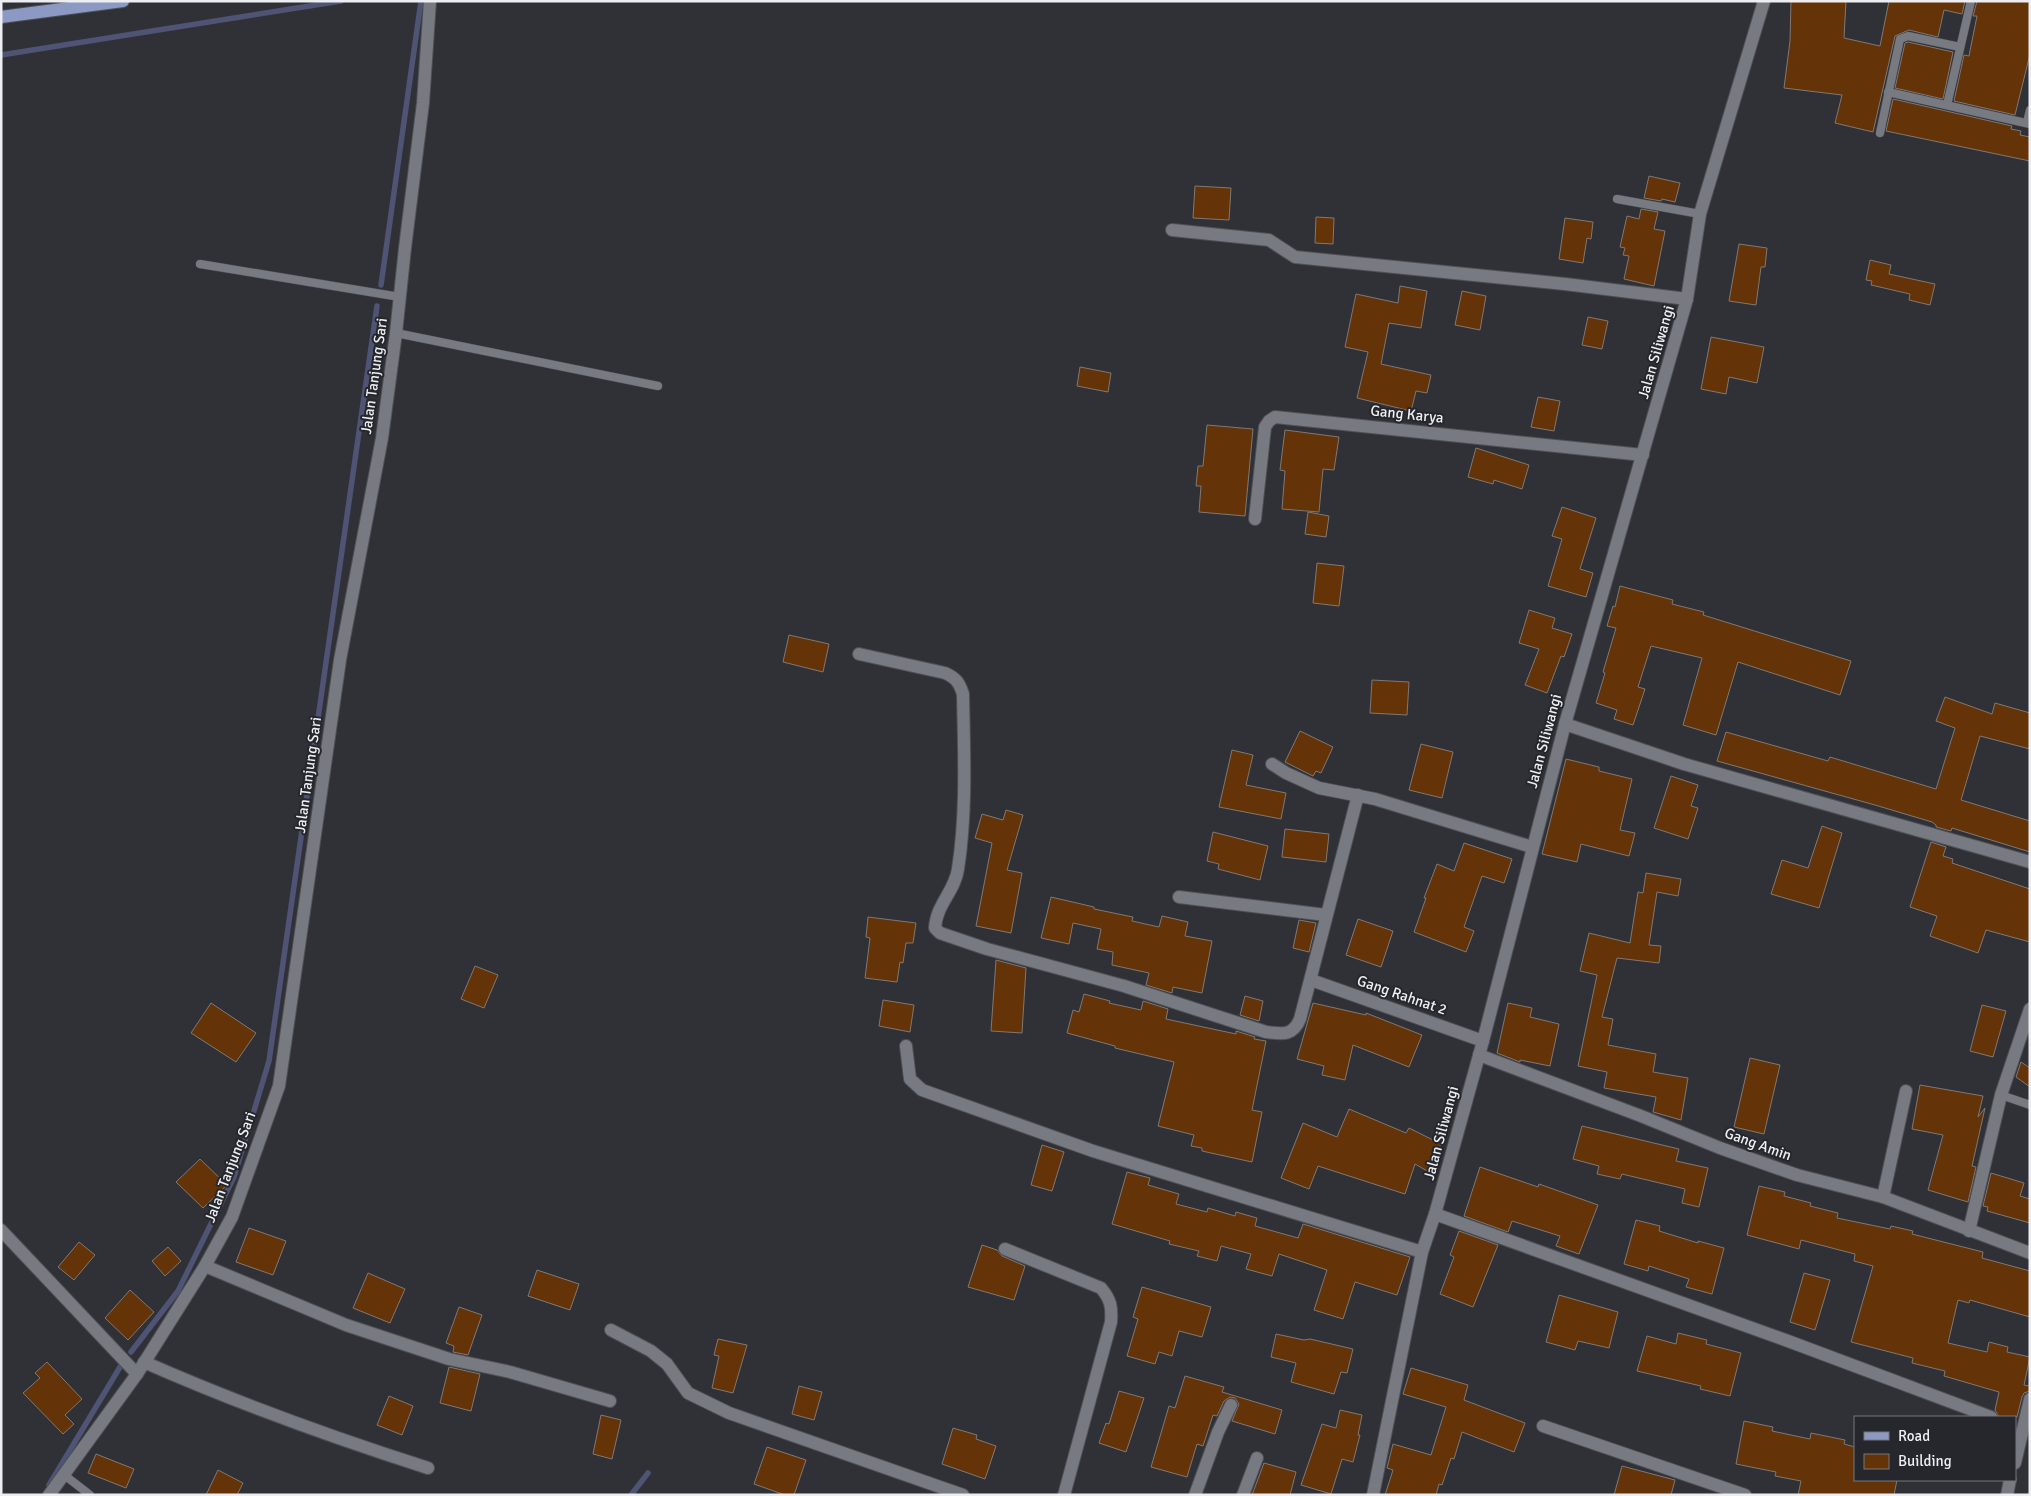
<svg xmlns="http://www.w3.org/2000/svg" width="2031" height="1496" viewBox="0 0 2031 1496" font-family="Signika,sans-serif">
  <rect width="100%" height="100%" fill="#2f3137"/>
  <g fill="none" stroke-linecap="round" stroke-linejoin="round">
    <!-- stream -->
    <g stroke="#4f5374" stroke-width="5.5">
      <path d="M 1,55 L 341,1"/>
      <path d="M 381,285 L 421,1"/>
      <path d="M 131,1352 L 178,1291 L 234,1177 L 269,1061 L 377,306"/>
      <path d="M 49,1485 L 120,1367"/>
      <path d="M 631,1495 L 648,1473"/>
    </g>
  </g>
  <!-- building -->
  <g fill="#643408" stroke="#807873">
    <path d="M 1791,1 L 1846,1 L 1844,38 L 1880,46 L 1889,1 L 1965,1 L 1962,14 L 1944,10 L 1938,37 L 1909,30 L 1895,36 L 1873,132 L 1835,123 L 1842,95 L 1784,88 L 1790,41 Z"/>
    <path d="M 1977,1 L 2030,1 L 2030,54 L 2015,115 L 1954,101 L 1964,55 L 1969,56 L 1977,16 L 1973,16 Z"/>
    <path d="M 1908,42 L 1953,52 L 1943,99 L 1895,88 L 1905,43 Z"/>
    <path d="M 1893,99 L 2012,126 L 2011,129 L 2021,131 L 2020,135 L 2030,137 L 2030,161 L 1886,131 Z"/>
    <path d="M 1649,176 L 1680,183 L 1675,202 L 1662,199 L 1661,201 L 1644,198 Z"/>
    <path d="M 1195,186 L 1231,188 L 1229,220 L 1193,218 Z"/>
    <path d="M 1641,209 L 1658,212 L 1654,229 L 1665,231 L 1654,286 L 1624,279 L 1629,256 L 1623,255 L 1625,248 L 1620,247 L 1627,216 L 1639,219 Z"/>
    <path d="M 1316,217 L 1334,218 L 1333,244 L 1315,243 Z"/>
    <path d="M 1565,218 L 1593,222 L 1591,239 L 1587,238 L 1583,263 L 1559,259 Z"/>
    <path d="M 1739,244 L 1767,248 L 1765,267 L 1761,267 L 1756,305 L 1729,301 Z"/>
    <path d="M 1870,260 L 1891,265 L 1889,274 L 1935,284 L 1930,305 L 1909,300 L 1910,294 L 1871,285 L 1872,281 L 1866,280 Z"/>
    <path d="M 1400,286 L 1427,291 L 1421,328 L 1389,323 L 1381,364 L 1431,375 L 1427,393 L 1416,391 L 1411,411 L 1357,398 L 1368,352 L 1345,347 L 1356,294 L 1398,303 Z"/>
    <path d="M 1462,291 L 1486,296 L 1480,330 L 1455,325 Z"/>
    <path d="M 1588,317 L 1608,321 L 1602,349 L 1582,345 Z"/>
    <path d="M 1711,337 L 1764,347 L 1757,383 L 1729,377 L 1726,394 L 1701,389 Z"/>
    <path d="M 1080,367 L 1111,373 L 1108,392 L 1077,386 Z"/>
    <path d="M 1538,397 L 1560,401 L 1554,431 L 1531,427 Z"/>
    <path d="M 1207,425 L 1253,429 L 1245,516 L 1199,512 L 1201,486 L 1196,486 L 1198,466 L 1203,466 Z"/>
    <path d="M 1285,430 L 1339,437 L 1334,470 L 1323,469 L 1319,512 L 1282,509 L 1285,471 L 1280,470 Z"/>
    <path d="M 1476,448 L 1529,465 L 1522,489 L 1494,480 L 1493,484 L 1468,477 Z"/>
    <path d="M 1562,507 L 1596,518 L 1580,569 L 1593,573 L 1586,597 L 1548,586 L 1562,539 L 1552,536 Z"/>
    <path d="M 1308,512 L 1329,516 L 1326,537 L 1305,534 Z"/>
    <path d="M 1317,563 L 1344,566 L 1339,606 L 1313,603 Z"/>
    <path d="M 1620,586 L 1673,600 L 1672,604 L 1704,612 L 1703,615 L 1851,661 L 1840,695 L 1738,662 L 1716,735 L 1683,725 L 1702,658 L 1651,646 L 1638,687 L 1645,689 L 1633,725 L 1614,719 L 1617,710 L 1596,703 L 1605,673 L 1603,672 L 1616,628 L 1607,626 L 1613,606 L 1615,607 Z"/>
    <path d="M 1529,610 L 1555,618 L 1552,628 L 1572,634 L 1564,657 L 1561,656 L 1547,693 L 1525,685 L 1539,649 L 1519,643 Z"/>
    <path d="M 789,635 L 829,644 L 823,672 L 783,662 Z"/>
    <path d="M 1372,680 L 1409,682 L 1407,715 L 1370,713 Z"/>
    <path d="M 1945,697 L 1992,714 L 1995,703 L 2030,713 L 2030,749 L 1980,736 L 1961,800 L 2030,821 L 2030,852 L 1952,828 L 1951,831 L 1936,827 L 1936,825 L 1932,822 L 1875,805 L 1717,761 L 1726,732 L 1828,761 L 1830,757 L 1936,789 L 1955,728 L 1936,721 Z"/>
    <path d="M 1300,731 L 1333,747 L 1321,773 L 1316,771 L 1313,776 L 1285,762 Z"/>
    <path d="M 1421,744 L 1453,752 L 1442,798 L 1409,790 Z"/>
    <path d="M 1232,750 L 1253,755 L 1246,785 L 1286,793 L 1281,819 L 1219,807 Z"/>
    <path d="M 1566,759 L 1599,767 L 1599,771 L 1632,779 L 1620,830 L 1635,833 L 1629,856 L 1581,844 L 1577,862 L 1542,854 Z"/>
    <path d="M 1671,776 L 1698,785 L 1691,806 L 1698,808 L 1688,839 L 1654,828 Z"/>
    <path d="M 1006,810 L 1023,815 L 1007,870 L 1022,873 L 1011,933 L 976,926 L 992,843 L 975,838 L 982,814 L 1003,820 Z"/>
    <path d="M 1822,826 L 1842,833 L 1819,908 L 1771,894 L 1782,860 L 1808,868 Z"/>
    <path d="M 1285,829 L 1329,834 L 1326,862 L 1282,857 Z"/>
    <path d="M 1213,832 L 1268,846 L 1260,880 L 1218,869 L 1219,864 L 1207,861 Z"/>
    <path d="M 1931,842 L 1946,847 L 1943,856 L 1953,859 L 1952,863 L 2030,889 L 2030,942 L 1986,930 L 1978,953 L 1930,936 L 1937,916 L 1910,907 Z"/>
    <path d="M 1464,843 L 1512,859 L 1504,883 L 1482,876 L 1464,927 L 1474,931 L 1466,952 L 1414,932 L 1426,898 L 1424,898 L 1437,864 L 1454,871 Z"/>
    <path d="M 1646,873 L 1681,879 L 1678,896 L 1657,892 L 1649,945 L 1661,946 L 1659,963 L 1617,958 L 1602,1017 L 1613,1019 L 1608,1045 L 1656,1054 L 1653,1072 L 1688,1078 L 1681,1120 L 1653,1112 L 1656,1097 L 1604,1088 L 1607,1072 L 1578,1066 L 1597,975 L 1580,971 L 1589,933 L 1630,943 L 1638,892 L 1643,893 Z"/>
    <path d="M 1051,897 L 1094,907 L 1094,909 L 1133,917 L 1132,921 L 1159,927 L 1162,916 L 1188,922 L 1185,936 L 1212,941 L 1202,993 L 1173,987 L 1172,993 L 1146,985 L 1149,973 L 1112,965 L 1113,952 L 1097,949 L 1101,929 L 1073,923 L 1069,944 L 1041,938 Z"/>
    <path d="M 868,917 L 916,923 L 913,943 L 906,943 L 903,963 L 900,962 L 897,982 L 865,978 L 870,938 L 866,937 Z"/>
    <path d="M 1358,919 L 1393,931 L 1381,967 L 1346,955 Z"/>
    <path d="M 1299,920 L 1316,923 L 1309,952 L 1293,948 Z"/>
    <path d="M 996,960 L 1026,968 L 1022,1033 L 991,1031 Z"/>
    <path d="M 475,966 L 498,975 L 484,1008 L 461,999 Z"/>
    <path d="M 1084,994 L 1110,1001 L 1109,1003 L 1141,1010 L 1143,1001 L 1168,1009 L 1166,1019 L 1236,1034 L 1236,1031 L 1255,1037 L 1254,1039 L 1266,1041 L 1252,1110 L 1262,1112 L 1252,1162 L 1202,1151 L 1202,1148 L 1191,1146 L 1194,1135 L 1158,1126 L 1174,1062 L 1115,1048 L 1115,1046 L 1067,1033 L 1073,1010 L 1079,1012 Z"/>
    <path d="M 1245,996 L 1263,1001 L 1259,1021 L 1240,1015 Z"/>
    <path d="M 883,1000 L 914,1005 L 910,1032 L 879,1026 Z"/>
    <path d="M 211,1003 L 256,1033 L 236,1062 L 191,1033 Z"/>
    <path d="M 1313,1003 L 1366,1015 L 1366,1013 L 1422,1035 L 1409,1067 L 1353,1045 L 1345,1080 L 1322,1075 L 1324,1066 L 1297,1059 Z"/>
    <path d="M 1508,1003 L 1532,1008 L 1530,1017 L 1559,1024 L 1550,1066 L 1520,1060 L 1520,1062 L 1497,1053 Z"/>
    <path d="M 1982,1005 L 2006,1011 L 1993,1057 L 1970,1051 Z"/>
    <path d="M 1750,1058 L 1780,1065 L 1764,1134 L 1734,1127 Z"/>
    <path d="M 2021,1062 L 2030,1068 L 2030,1087 L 2016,1077 Z"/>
    <path d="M 1920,1085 L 1983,1096 L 1978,1117 L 1985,1108 L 1972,1166 L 1976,1167 L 1968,1202 L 1928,1190 L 1943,1135 L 1912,1129 Z"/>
    <path d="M 1349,1109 L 1406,1133 L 1409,1128 L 1441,1144 L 1427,1171 L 1415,1164 L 1405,1194 L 1318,1166 L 1309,1189 L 1281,1178 L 1303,1123 L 1337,1137 Z"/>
    <path d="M 1582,1126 L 1679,1149 L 1676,1161 L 1708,1168 L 1699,1207 L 1682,1203 L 1685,1189 L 1622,1174 L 1620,1179 L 1597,1174 L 1599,1166 L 1573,1159 Z"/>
    <path d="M 1042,1145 L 1064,1152 L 1052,1191 L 1031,1185 Z"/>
    <path d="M 200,1159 L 227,1185 L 203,1208 L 176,1182 Z"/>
    <path d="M 1480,1167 L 1538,1187 L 1539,1184 L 1598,1205 L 1579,1254 L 1556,1246 L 1560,1236 L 1512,1221 L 1508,1232 L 1464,1216 Z"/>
    <path d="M 1127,1172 L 1150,1178 L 1148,1185 L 1179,1194 L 1176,1204 L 1207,1212 L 1208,1208 L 1235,1216 L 1236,1212 L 1257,1218 L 1255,1226 L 1298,1238 L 1303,1224 L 1410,1257 L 1397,1295 L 1355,1282 L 1343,1319 L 1314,1310 L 1327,1270 L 1279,1254 L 1272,1276 L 1246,1269 L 1251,1254 L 1221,1246 L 1217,1261 L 1197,1256 L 1199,1251 L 1169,1244 L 1170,1241 L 1112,1224 Z"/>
    <path d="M 1991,1173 L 2024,1183 L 2020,1196 L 2030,1199 L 2030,1223 L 1987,1211 L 1988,1207 L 1983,1206 Z"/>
    <path d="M 1759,1186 L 1785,1192 L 1784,1196 L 1811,1203 L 1810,1206 L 1838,1213 L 1837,1218 L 1890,1229 L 1891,1226 L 1913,1231 L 1912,1234 L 1983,1252 L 1982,1258 L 2030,1271 L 2030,1317 L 1970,1300 L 1969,1303 L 1958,1300 L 1948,1343 L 1987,1352 L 1989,1342 L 2008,1347 L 2007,1352 L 2030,1357 L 2024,1385 L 2030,1386 L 2030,1391 L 2024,1393 L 2022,1397 L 2017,1417 L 1999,1417 L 1995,1410 L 1999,1392 L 1944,1376 L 1945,1371 L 1912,1363 L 1913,1358 L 1851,1342 L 1873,1266 L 1854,1261 L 1855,1254 L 1801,1240 L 1799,1249 L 1747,1235 Z"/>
    <path d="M 1636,1220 L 1660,1226 L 1659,1231 L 1698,1243 L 1698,1241 L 1724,1248 L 1712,1294 L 1686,1287 L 1689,1279 L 1649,1266 L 1648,1271 L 1624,1264 Z"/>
    <path d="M 249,1228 L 286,1241 L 273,1275 L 236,1262 Z"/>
    <path d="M 1459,1231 L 1498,1245 L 1473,1307 L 1440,1294 L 1454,1257 L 1450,1255 Z"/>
    <path d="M 79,1242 L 95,1255 L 74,1280 L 58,1267 Z"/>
    <path d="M 982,1245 L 997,1250 L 1002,1256 L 1025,1266 L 1014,1300 L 968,1287 Z"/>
    <path d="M 168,1247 L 181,1261 L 165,1276 L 152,1261 Z"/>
    <path d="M 537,1270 L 579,1284 L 570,1310 L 528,1296 Z"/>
    <path d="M 368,1273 L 405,1289 L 390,1323 L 353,1308 Z"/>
    <path d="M 1804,1273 L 1830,1280 L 1815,1330 L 1790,1322 Z"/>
    <path d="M 1142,1287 L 1211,1307 L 1202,1337 L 1179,1331 L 1172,1356 L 1159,1352 L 1155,1364 L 1127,1356 L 1138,1319 L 1133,1317 Z"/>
    <path d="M 130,1290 L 154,1312 L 128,1340 L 105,1318 Z"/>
    <path d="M 1559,1295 L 1618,1312 L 1609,1348 L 1578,1341 L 1575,1350 L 1546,1342 Z"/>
    <path d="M 459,1307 L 482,1315 L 468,1355 L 453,1352 L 454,1346 L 446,1343 Z"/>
    <path d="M 1678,1333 L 1707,1340 L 1706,1344 L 1741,1353 L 1730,1396 L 1700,1389 L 1701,1386 L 1637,1371 L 1647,1336 L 1676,1344 Z"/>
    <path d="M 1276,1334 L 1304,1340 L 1310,1339 L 1353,1349 L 1347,1373 L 1341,1372 L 1334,1394 L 1291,1382 L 1296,1363 L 1271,1357 Z"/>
    <path d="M 718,1339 L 747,1345 L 733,1393 L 712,1388 L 719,1356 L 714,1355 Z"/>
    <path d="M 47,1362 L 82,1399 L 65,1415 L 74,1424 L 63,1434 L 23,1393 L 40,1378 L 35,1373 Z"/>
    <path d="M 449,1367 L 480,1374 L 471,1411 L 440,1403 Z"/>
    <path d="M 1411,1368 L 1468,1385 L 1464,1400 L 1525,1423 L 1514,1452 L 1462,1432 L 1454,1459 L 1451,1458 L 1442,1485 L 1439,1484 L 1436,1495 L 1385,1495 L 1393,1470 L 1387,1468 L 1393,1444 L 1431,1455 L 1446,1407 L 1403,1394 Z"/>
    <path d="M 1185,1376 L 1224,1387 L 1222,1392 L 1282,1410 L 1275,1434 L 1232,1421 L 1239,1404 L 1235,1398 L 1230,1397 L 1224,1401 L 1217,1416 L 1213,1415 L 1203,1446 L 1197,1444 L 1187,1477 L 1151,1467 L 1169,1406 L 1175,1408 Z"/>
    <path d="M 799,1386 L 822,1392 L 814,1420 L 792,1414 Z"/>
    <path d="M 1119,1391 L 1144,1398 L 1126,1452 L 1099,1443 L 1106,1423 L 1109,1424 Z"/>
    <path d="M 389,1396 L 413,1406 L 402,1435 L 377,1425 Z"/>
    <path d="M 1340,1410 L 1362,1415 L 1358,1435 L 1360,1435 L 1353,1462 L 1342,1459 L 1331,1494 L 1301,1485 L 1322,1424 L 1336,1428 Z"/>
    <path d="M 601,1415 L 621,1420 L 612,1459 L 593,1454 Z"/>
    <path d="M 1744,1421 L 1773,1427 L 1772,1431 L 1810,1439 L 1811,1433 L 1845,1440 L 1844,1444 L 1855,1447 L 1855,1480 L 1897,1480 L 1894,1495 L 1798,1495 L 1801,1481 L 1775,1476 L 1776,1472 L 1736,1464 Z"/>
    <path d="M 953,1428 L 977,1435 L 976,1439 L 996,1446 L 985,1479 L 942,1464 Z"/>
    <path d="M 767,1447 L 806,1460 L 794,1495 L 785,1495 L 754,1484 Z"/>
    <path d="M 96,1454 L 134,1469 L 126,1488 L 88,1473 Z"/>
    <path d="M 1264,1463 L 1296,1472 L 1290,1495 L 1252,1495 Z"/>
    <path d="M 1622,1466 L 1675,1480 L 1671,1495 L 1614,1495 Z"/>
    <path d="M 218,1470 L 243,1483 L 237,1495 L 206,1495 Z"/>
  </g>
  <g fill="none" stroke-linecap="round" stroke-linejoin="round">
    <!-- service casing -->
    <g stroke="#4f5056" stroke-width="9">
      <g id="service">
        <path d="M 1888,92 L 2030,124"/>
        <path d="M 1947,105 L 1971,1"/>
        <path d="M 2027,123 L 2030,110"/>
        <path d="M 1880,133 L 1900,39 L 1908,36 L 1960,47"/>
        <path d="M 1617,199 L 1700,214"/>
        <path d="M 200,264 L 400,297"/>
        <path d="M 396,333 L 658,386"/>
        <path d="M 2001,1095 L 2030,1105"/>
        <path d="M 63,1474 L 90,1495"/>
      </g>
    </g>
    <!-- minor casing -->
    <g stroke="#4f5056" stroke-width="14">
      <g id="minor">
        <path d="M 1172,230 L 1269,240 L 1295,257 L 1565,284 L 1687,299"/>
        <path d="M 1255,519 L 1265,427 L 1269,421 L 1275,417 L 1643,455"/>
        <path d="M 859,654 L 945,673 C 956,678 959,682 963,694 C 964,752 967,811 958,869 C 955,891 936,905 935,928 L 940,933 L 987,949 L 1124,986 L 1266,1032 C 1283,1034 1293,1036 1300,1019 L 1358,795"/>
        <path d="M 1565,724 L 1684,764 L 2030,862"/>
        <path d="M 1272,764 L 1286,773 L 1319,788 L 1375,799 L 1532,847"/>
        <path d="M 1179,897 L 1326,915"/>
        <path d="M 1311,980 L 1483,1041"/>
        <path d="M 906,1046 L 910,1079 L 922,1090 L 1093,1151 L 1422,1252"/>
        <path d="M 1479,1055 L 1641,1116 L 1720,1148 L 1797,1175 L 1883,1197 L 2030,1253"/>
        <path d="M 1883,1197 L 1906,1091"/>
        <path d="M 1435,1214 L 1788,1341 L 1991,1417"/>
        <path d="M 1,1230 L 137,1374"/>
        <path d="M 1969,1231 L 2001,1095 L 2030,1009"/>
        <path d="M 1005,1249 L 1101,1288 C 1111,1300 1112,1307 1111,1322 L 1064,1495"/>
        <path d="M 205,1266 L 346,1325 L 449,1359 L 510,1372 L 610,1401"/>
        <path d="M 611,1330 L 651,1351 L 667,1364 L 688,1393 L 729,1413 L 963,1495"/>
        <path d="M 144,1362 C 237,1403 331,1437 428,1468"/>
        <path d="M 1543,1426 L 1745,1495"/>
        <path d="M 2015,1463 L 2030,1399"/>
        <path d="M 49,1495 L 137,1374 L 205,1266 L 232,1217 L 279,1086 L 340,660 L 382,438 L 396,333 L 405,248 L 423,103 L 430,1"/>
        <path d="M 1195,1495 L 1218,1432 L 1231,1405"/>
        <path d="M 1243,1495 L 1257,1458"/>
        <path d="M 2007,1495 L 2010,1480"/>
      </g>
    </g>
    <!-- tertiary casing -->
    <g stroke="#4f5056" stroke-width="14">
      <path id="tertiary" d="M 1373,1495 L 1422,1252 L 1435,1214 L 1483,1041 L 1565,724 L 1687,299 L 1700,214 L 1764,1"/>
    </g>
    <!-- primary casing -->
    <g stroke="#4f5056" stroke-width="14">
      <path id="primary" d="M 1,17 L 123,1"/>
    </g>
    <!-- service -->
    <use href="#service" stroke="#787a82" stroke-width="8"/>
    <!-- minor -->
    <use href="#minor" stroke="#787a82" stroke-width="12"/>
    <!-- tertiary -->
    <use href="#tertiary" stroke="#787a82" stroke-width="12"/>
    <!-- primary -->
    <use href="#primary" stroke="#8c99c5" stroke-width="12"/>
  </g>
  <g text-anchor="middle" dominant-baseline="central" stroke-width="4" stroke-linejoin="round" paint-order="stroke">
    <!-- street labels -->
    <g font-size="15" fill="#edeef2" stroke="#25272d">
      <text transform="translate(1656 352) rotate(-74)">Jalan Siliwangi</text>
      <text transform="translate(374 376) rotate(-82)">Jalan Tanjung Sari</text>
      <text transform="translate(1407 414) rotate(6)">Gang Karya</text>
      <text transform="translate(1544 741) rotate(-75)">Jalan Siliwangi</text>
      <text transform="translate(308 775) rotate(-82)">Jalan Tanjung Sari</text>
      <text transform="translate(1402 995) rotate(19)">Gang Rahnat 2</text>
      <text transform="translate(1441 1133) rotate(-75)">Jalan Siliwangi</text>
      <text transform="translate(1758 1144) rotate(20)">Gang Amin</text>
      <text transform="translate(230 1167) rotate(-69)">Jalan Tanjung Sari</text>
    </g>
  </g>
  <!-- border -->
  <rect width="2031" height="1496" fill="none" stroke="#edeef2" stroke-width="5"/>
  <!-- legend -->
  <rect x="1854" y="1416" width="162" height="65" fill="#25272d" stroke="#75777c"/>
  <rect x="1864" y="1432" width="25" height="8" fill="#8c99c5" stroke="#75777c"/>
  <text x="1898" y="1441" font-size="15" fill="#edeef2">Road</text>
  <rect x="1864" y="1454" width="25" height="15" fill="#643408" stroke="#75777c"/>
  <text x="1898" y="1466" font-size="15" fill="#edeef2">Building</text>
</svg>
